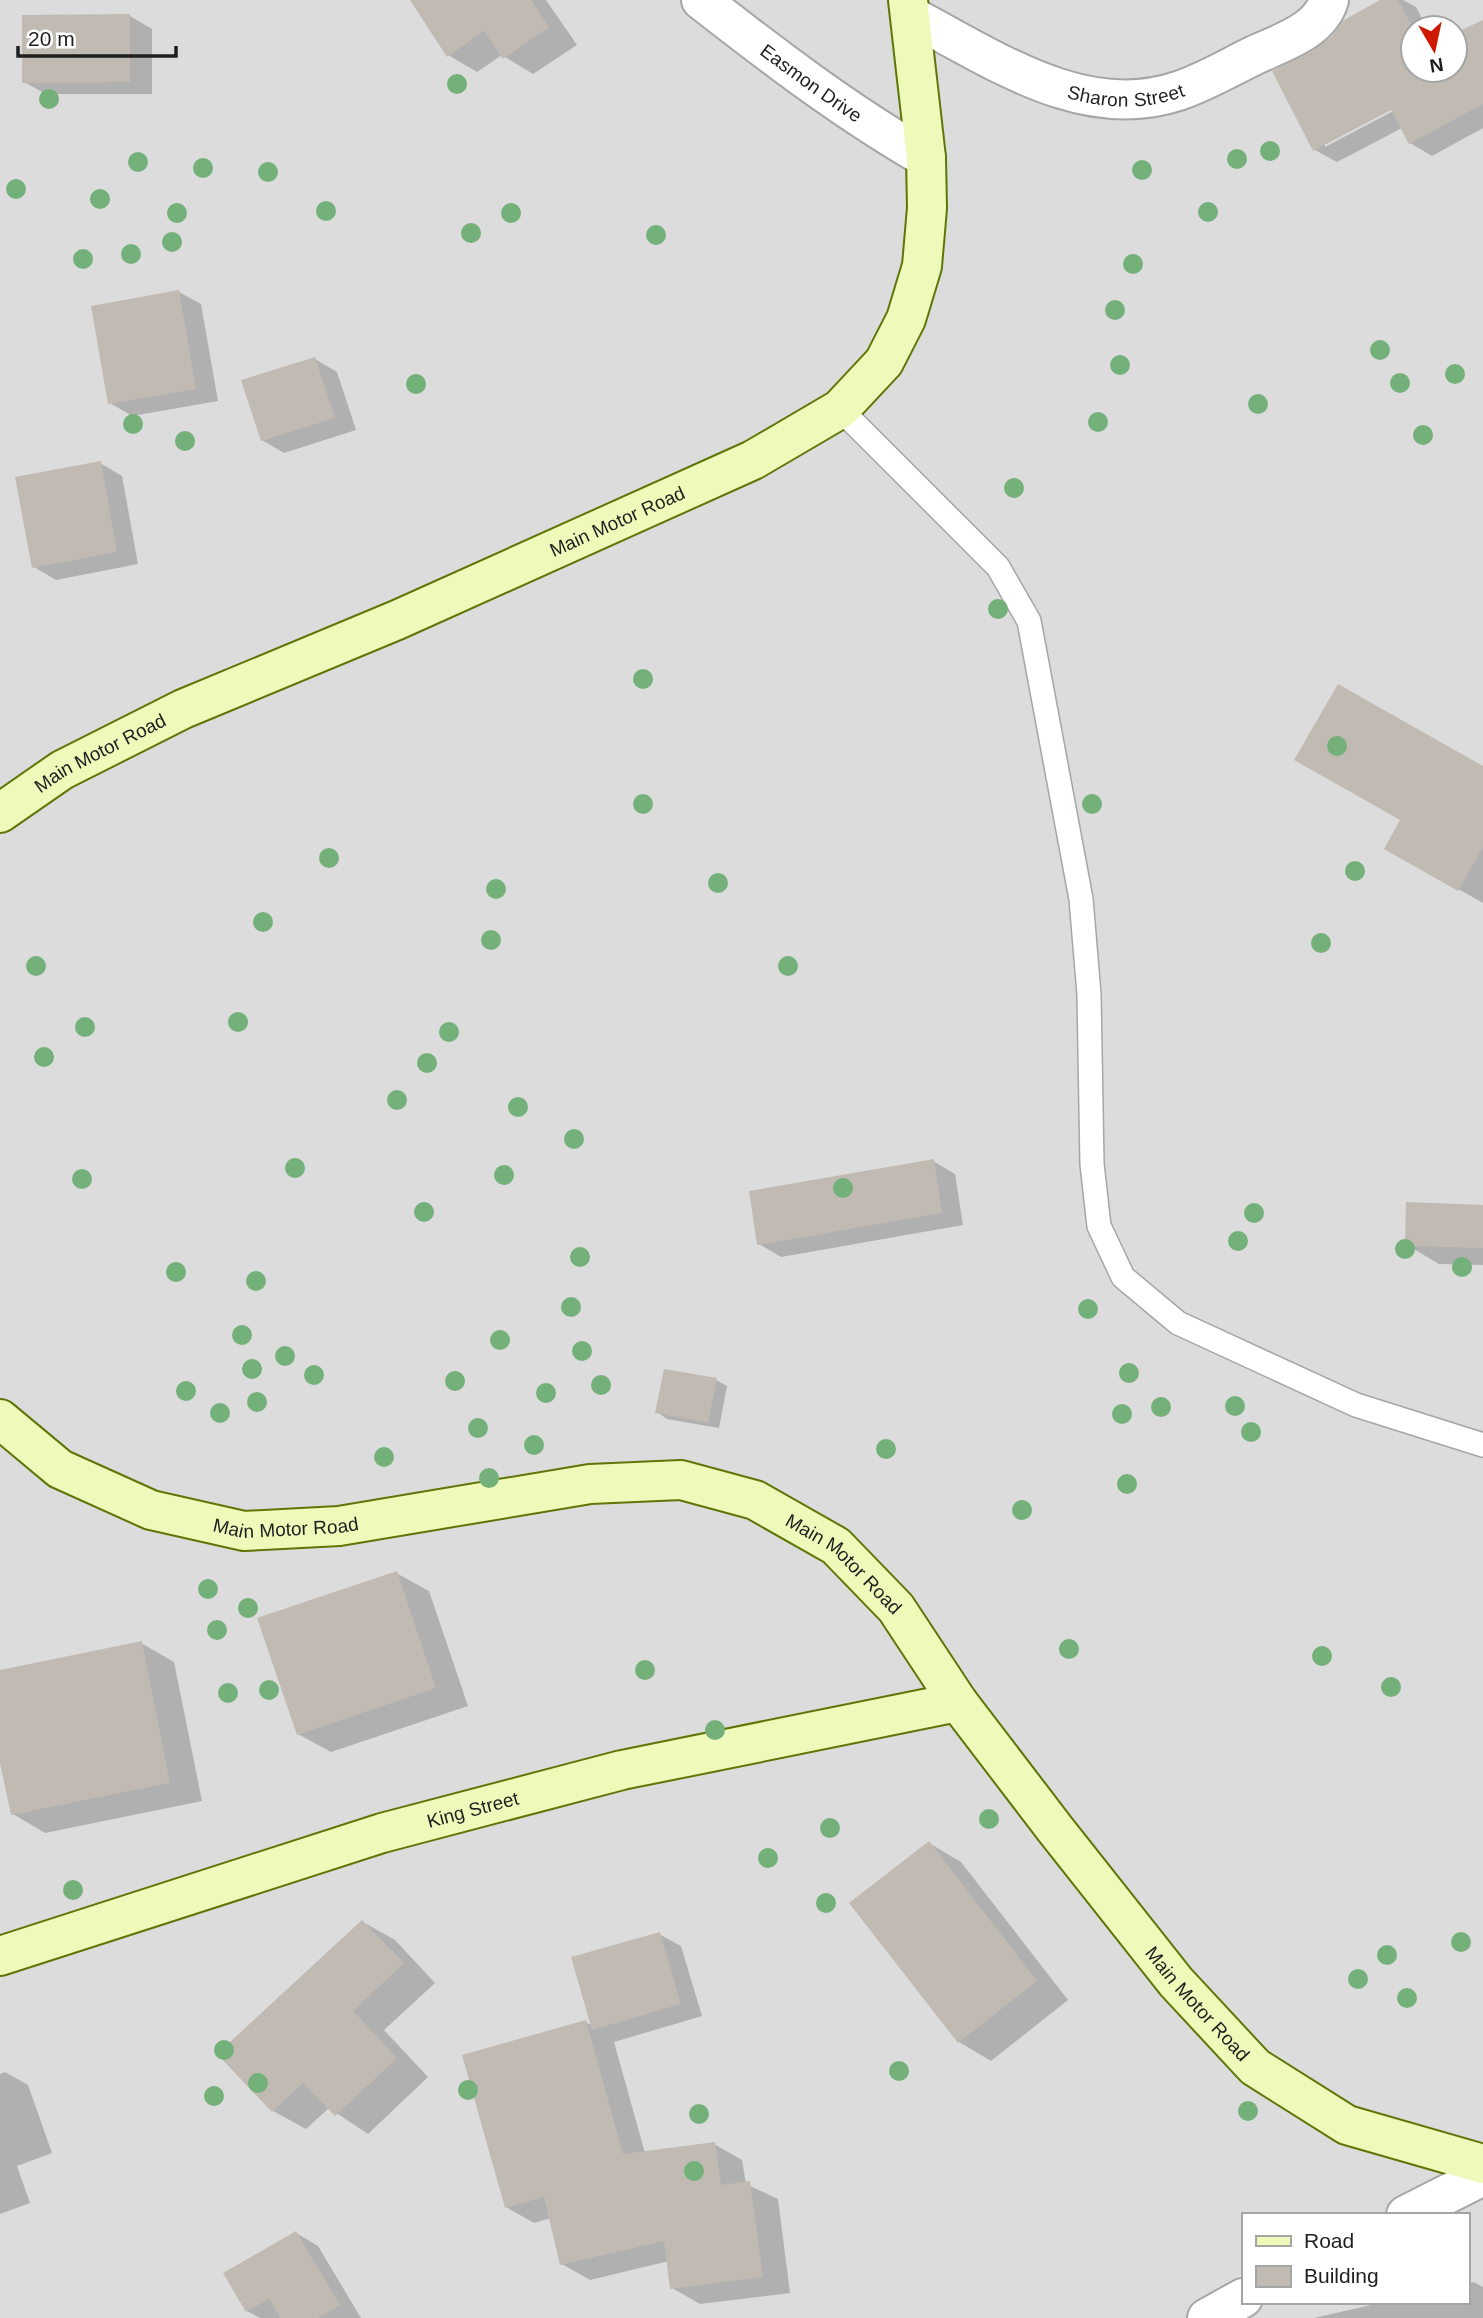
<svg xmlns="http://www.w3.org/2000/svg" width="1483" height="2318" viewBox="0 0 1483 2318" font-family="Arial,sans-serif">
  <rect width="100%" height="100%" fill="#f0ede5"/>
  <!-- residential -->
  <path fill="#dddcdc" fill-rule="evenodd" d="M 0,0 L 1483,0 L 1483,2318 L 0,2318 ZM 1413,28 L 1455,28 L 1455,70 L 1413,70 ZM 1243,2215 L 1467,2215 L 1467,2302 L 1243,2302 Z"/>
  <!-- shadow -->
  <g fill="#0003" fill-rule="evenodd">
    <path d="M 429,0 L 546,0 L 577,45 L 533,74 L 502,55 L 477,72 L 448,55 Z"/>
    <path d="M 1384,0 L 1403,0 L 1416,7 L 1427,28 L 1413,28 L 1413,70 L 1455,70 L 1455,35 L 1483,22 L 1483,128 L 1432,156 L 1410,143 L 1402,128 L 1337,162 L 1315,150 L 1312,54 ZM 1397,105 L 1399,108 L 1325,147 L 1325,143 Z"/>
    <path d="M 130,16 L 152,29 L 152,94 L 46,94 L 24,82 Z"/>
    <path d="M 179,292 L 201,304 L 218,401 L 132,416 L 110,403 Z"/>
    <path d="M 315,359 L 337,372 L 356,430 L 284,453 L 262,440 Z"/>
    <path d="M 100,463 L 122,476 L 138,564 L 56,580 L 34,567 Z"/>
    <path d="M 1483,768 L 1483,903 L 1386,848 Z"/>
    <path d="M 933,1161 L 955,1174 L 963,1225 L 781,1257 L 759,1244 Z"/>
    <path d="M 1483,1206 L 1483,1265 L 1439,1264 L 1407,1245 Z"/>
    <path d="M 716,1380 L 727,1386 L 719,1428 L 667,1419 L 657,1412 Z"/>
    <path d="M 396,1573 L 429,1591 L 468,1706 L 331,1752 L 298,1734 Z"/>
    <path d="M 141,1643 L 174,1662 L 202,1801 L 45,1833 L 13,1814 L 0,1754 L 0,1672 Z"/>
    <path d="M 929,1843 L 961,1862 L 1068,2000 L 991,2061 L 959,2042 Z"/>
    <path d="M 363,1922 L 395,1940 L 435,1983 L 384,2030 L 428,2077 L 368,2134 L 329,2108 L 306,2129 L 273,2111 L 220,2054 Z"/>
    <path d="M 659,1934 L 681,1946 L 702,2016 L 614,2042 L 645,2153 L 714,2144 L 742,2160 L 746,2184 L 778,2199 L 790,2293 L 700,2304 L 672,2288 L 669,2261 L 590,2280 L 562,2264 L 551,2218 L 534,2223 L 506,2207 L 585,2022 L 593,2026 Z"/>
    <path d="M 5,2072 L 28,2085 L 52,2153 L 17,2166 L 30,2203 L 0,2214 L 0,2074 Z"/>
    <path d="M 296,2233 L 318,2246 L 361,2318 L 260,2318 L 247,2311 Z"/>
    <path d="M 1474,2282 L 1483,2287 L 1483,2318 L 1314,2318 L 1384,2302 L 1467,2302 L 1467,2283 Z"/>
  </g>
  <!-- building -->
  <g fill="#c0bab2">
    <path d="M 410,0 L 531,0 L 549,27 L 503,59 L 484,31 L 447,57 Z"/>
    <path d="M 1380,0 L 1398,0 L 1413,28 L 1413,70 L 1455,70 L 1455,33 L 1483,20 L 1483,104 L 1409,144 L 1391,110 L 1313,151 L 1272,71 L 1311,52 L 1332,36 L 1344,20 Z"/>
    <path d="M 130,14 L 130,82 L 22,83 L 22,15 Z"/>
    <path d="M 179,290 L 196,389 L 108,404 L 91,306 Z"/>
    <path d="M 315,357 L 335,418 L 261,441 L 241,380 Z"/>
    <path d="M 101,461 L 117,552 L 32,568 L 15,477 Z"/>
    <path d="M 1338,684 L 1483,766 L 1483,847 L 1458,891 L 1384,849 L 1400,820 L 1294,760 Z"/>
    <path d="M 934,1159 L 942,1213 L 757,1245 L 749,1191 Z"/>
    <path d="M 1406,1202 L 1483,1205 L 1483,1248 L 1405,1246 Z"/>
    <path d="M 664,1369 L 717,1378 L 708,1423 L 655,1413 Z"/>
    <path d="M 397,1571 L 436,1688 L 297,1735 L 257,1618 Z"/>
    <path d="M 142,1641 L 170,1783 L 11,1815 L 0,1763 L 0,1670 Z"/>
    <path d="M 929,1841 L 1037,1981 L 958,2043 L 849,1903 Z"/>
    <path d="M 362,1920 L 404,1963 L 353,2011 L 397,2058 L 335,2116 L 303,2083 L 272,2112 L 217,2054 Z"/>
    <path d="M 660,1932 L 681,2004 L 592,2030 L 571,1957 Z"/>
    <path d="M 586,2020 L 623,2154 L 715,2142 L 721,2185 L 750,2181 L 763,2277 L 670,2289 L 664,2241 L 560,2265 L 544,2197 L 505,2208 L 462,2055 Z"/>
    <path d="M 296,2231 L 340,2305 L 318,2318 L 280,2318 L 269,2299 L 246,2312 L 223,2273 Z"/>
  </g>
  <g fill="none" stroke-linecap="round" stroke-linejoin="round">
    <!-- service casing -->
    <g stroke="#a6a6a6" stroke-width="26">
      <path id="service" d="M 840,409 L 998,567 L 1029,621 L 1081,899 L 1089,994 L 1092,1164 L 1099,1226 L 1123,1277 L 1178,1323 L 1356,1405 L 1483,1445"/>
    </g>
    <!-- minor casing -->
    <g stroke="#a6a6a6" stroke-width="42">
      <g id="minor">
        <path id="s1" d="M 701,0 C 774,57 846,112 926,158"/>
        <path id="s2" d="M 911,16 C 992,58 1083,123 1178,91 C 1205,82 1230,67 1255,55 C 1283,42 1320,31 1329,0"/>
      </g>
    </g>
    <!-- tertiary casing -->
    <g stroke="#a6a6a6" stroke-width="42">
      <g id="tertiary">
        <path d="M 1406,2215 L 1483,2176"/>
        <path d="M 1207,2318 L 1243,2298"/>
      </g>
    </g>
    <!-- secondary casing -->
    <g stroke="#5d7606" stroke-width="42">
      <g id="secondary">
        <path id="s3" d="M 0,813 L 62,770 L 183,709 L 397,620 L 753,460 L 840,409 L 884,362 L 906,319 L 922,266 L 927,208 L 926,158 L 908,0"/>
        <path id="s4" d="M 0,1419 L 60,1469 L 151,1510 L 244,1531 L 339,1526 L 590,1484 L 681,1480 L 755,1500 L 836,1546 L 896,1608 L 958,1702 L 1055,1829 L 1176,1982 L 1255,2067 L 1347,2125 L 1483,2164"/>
        <path id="s5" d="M 0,1956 L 382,1833 L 622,1770 L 958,1702"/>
      </g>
    </g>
    <!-- service -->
    <use href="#service" stroke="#fff" stroke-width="23"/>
    <!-- minor -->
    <use href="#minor" stroke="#fff" stroke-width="38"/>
    <!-- tertiary -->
    <use href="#tertiary" stroke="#fff" stroke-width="38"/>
    <!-- secondary -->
    <use href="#secondary" stroke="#eff9ba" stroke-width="38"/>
  </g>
  <!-- trees -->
  <g fill="#73b07a">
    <circle cx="457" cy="84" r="10"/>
    <circle cx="49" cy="99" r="10"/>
    <circle cx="1270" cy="151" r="10"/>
    <circle cx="1237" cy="159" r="10"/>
    <circle cx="138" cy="162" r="10"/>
    <circle cx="203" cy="168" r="10"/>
    <circle cx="1142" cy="170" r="10"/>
    <circle cx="268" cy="172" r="10"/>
    <circle cx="16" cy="189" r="10"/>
    <circle cx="100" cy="199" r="10"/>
    <circle cx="326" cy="211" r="10"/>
    <circle cx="1208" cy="212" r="10"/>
    <circle cx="177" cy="213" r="10"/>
    <circle cx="511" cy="213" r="10"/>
    <circle cx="471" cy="233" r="10"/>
    <circle cx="656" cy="235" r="10"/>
    <circle cx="172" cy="242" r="10"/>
    <circle cx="131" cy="254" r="10"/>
    <circle cx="83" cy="259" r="10"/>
    <circle cx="1133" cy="264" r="10"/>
    <circle cx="1115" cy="310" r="10"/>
    <circle cx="1380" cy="350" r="10"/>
    <circle cx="1120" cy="365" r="10"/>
    <circle cx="1455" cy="374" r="10"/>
    <circle cx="1400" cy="383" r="10"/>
    <circle cx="416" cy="384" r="10"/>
    <circle cx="1258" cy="404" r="10"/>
    <circle cx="1098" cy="422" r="10"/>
    <circle cx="133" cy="424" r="10"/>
    <circle cx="1423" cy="435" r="10"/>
    <circle cx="185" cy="441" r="10"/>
    <circle cx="1014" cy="488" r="10"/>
    <circle cx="998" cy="609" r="10"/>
    <circle cx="643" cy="679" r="10"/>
    <circle cx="1337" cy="746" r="10"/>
    <circle cx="643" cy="804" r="10"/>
    <circle cx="1092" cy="804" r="10"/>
    <circle cx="329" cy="858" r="10"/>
    <circle cx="1355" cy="871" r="10"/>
    <circle cx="718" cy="883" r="10"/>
    <circle cx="496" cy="889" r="10"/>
    <circle cx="263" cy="922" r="10"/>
    <circle cx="491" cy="940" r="10"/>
    <circle cx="1321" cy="943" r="10"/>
    <circle cx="36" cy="966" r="10"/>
    <circle cx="788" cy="966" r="10"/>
    <circle cx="238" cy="1022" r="10"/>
    <circle cx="85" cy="1027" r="10"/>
    <circle cx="449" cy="1032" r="10"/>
    <circle cx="44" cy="1057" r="10"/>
    <circle cx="427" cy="1063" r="10"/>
    <circle cx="397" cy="1100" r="10"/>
    <circle cx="518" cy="1107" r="10"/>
    <circle cx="574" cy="1139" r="10"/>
    <circle cx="295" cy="1168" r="10"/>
    <circle cx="504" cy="1175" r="10"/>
    <circle cx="82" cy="1179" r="10"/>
    <circle cx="843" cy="1188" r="10"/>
    <circle cx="424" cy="1212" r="10"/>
    <circle cx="1254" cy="1213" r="10"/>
    <circle cx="1238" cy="1241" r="10"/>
    <circle cx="1405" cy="1249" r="10"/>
    <circle cx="580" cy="1257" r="10"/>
    <circle cx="1462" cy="1267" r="10"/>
    <circle cx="176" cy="1272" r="10"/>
    <circle cx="256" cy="1281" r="10"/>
    <circle cx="571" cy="1307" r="10"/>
    <circle cx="1088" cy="1309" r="10"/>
    <circle cx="242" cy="1335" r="10"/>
    <circle cx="500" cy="1340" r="10"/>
    <circle cx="582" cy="1351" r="10"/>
    <circle cx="285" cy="1356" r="10"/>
    <circle cx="252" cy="1369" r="10"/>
    <circle cx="1129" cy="1373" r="10"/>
    <circle cx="314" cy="1375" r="10"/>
    <circle cx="455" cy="1381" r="10"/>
    <circle cx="601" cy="1385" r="10"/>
    <circle cx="186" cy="1391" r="10"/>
    <circle cx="546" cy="1393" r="10"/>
    <circle cx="257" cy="1402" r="10"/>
    <circle cx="1235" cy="1406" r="10"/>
    <circle cx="1161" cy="1407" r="10"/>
    <circle cx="220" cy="1413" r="10"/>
    <circle cx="1122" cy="1414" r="10"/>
    <circle cx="478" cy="1428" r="10"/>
    <circle cx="1251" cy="1432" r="10"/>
    <circle cx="534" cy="1445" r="10"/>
    <circle cx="886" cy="1449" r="10"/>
    <circle cx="384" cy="1457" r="10"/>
    <circle cx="489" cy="1478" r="10"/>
    <circle cx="1127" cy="1484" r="10"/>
    <circle cx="1022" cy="1510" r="10"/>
    <circle cx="208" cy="1589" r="10"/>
    <circle cx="248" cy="1608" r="10"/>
    <circle cx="217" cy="1630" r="10"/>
    <circle cx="1069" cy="1649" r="10"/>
    <circle cx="1322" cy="1656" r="10"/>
    <circle cx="645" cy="1670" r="10"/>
    <circle cx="1391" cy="1687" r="10"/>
    <circle cx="269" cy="1690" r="10"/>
    <circle cx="228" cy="1693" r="10"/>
    <circle cx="715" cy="1730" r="10"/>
    <circle cx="989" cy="1819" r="10"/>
    <circle cx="830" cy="1828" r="10"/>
    <circle cx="768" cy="1858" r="10"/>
    <circle cx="73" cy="1890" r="10"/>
    <circle cx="826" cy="1903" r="10"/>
    <circle cx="1461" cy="1942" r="10"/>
    <circle cx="1387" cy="1955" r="10"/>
    <circle cx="1358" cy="1979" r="10"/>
    <circle cx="1407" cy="1998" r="10"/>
    <circle cx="224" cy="2050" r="10"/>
    <circle cx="899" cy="2071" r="10"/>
    <circle cx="258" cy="2083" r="10"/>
    <circle cx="468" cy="2090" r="10"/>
    <circle cx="214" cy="2096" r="10"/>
    <circle cx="1248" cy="2111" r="10"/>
    <circle cx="699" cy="2114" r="10"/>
    <circle cx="694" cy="2171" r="10"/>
  </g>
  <g text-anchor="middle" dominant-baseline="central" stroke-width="7" stroke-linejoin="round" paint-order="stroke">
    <!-- street labels -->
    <g font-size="19" fill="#1f1f1f" stroke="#fff">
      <text stroke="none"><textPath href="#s1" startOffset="138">Easmon Drive</textPath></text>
      <text stroke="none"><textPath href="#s2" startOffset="233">Sharon Street</textPath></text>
      <text stroke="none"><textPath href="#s3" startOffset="684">Main Motor Road</textPath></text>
      <text stroke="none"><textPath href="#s3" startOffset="117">Main Motor Road</textPath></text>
      <text stroke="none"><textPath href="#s4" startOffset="315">Main Motor Road</textPath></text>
      <text stroke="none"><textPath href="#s4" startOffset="901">Main Motor Road</textPath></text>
      <text stroke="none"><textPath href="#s5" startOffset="495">King Street</textPath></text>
      <text stroke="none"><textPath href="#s4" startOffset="1468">Main Motor Road</textPath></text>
    </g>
  </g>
  <!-- legend -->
  <rect x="1242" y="2213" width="228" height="91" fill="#ffffff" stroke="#a5a5a5" stroke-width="2"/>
  <rect x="1256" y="2236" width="35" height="10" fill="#eff9ba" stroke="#a5a5a5" stroke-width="2"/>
  <text x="1304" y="2248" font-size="21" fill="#1f1f1f">Road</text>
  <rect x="1256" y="2266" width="35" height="21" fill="#c0bab2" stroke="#a5a5a5" stroke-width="2"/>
  <text x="1304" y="2283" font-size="21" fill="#1f1f1f">Building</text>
  <!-- north arrow -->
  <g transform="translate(1434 49) rotate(171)"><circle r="33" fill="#ffffff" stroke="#a5a5a5" stroke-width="2"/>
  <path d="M0-5L12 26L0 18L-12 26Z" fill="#cd1902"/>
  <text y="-10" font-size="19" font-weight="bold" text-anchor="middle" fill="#1f1f1f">N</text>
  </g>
  <!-- scale -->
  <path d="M18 46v10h158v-10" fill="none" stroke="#1f1f1f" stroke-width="3.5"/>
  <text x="28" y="46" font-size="21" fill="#1f1f1f" stroke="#ffffff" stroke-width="5" paint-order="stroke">20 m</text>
</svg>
